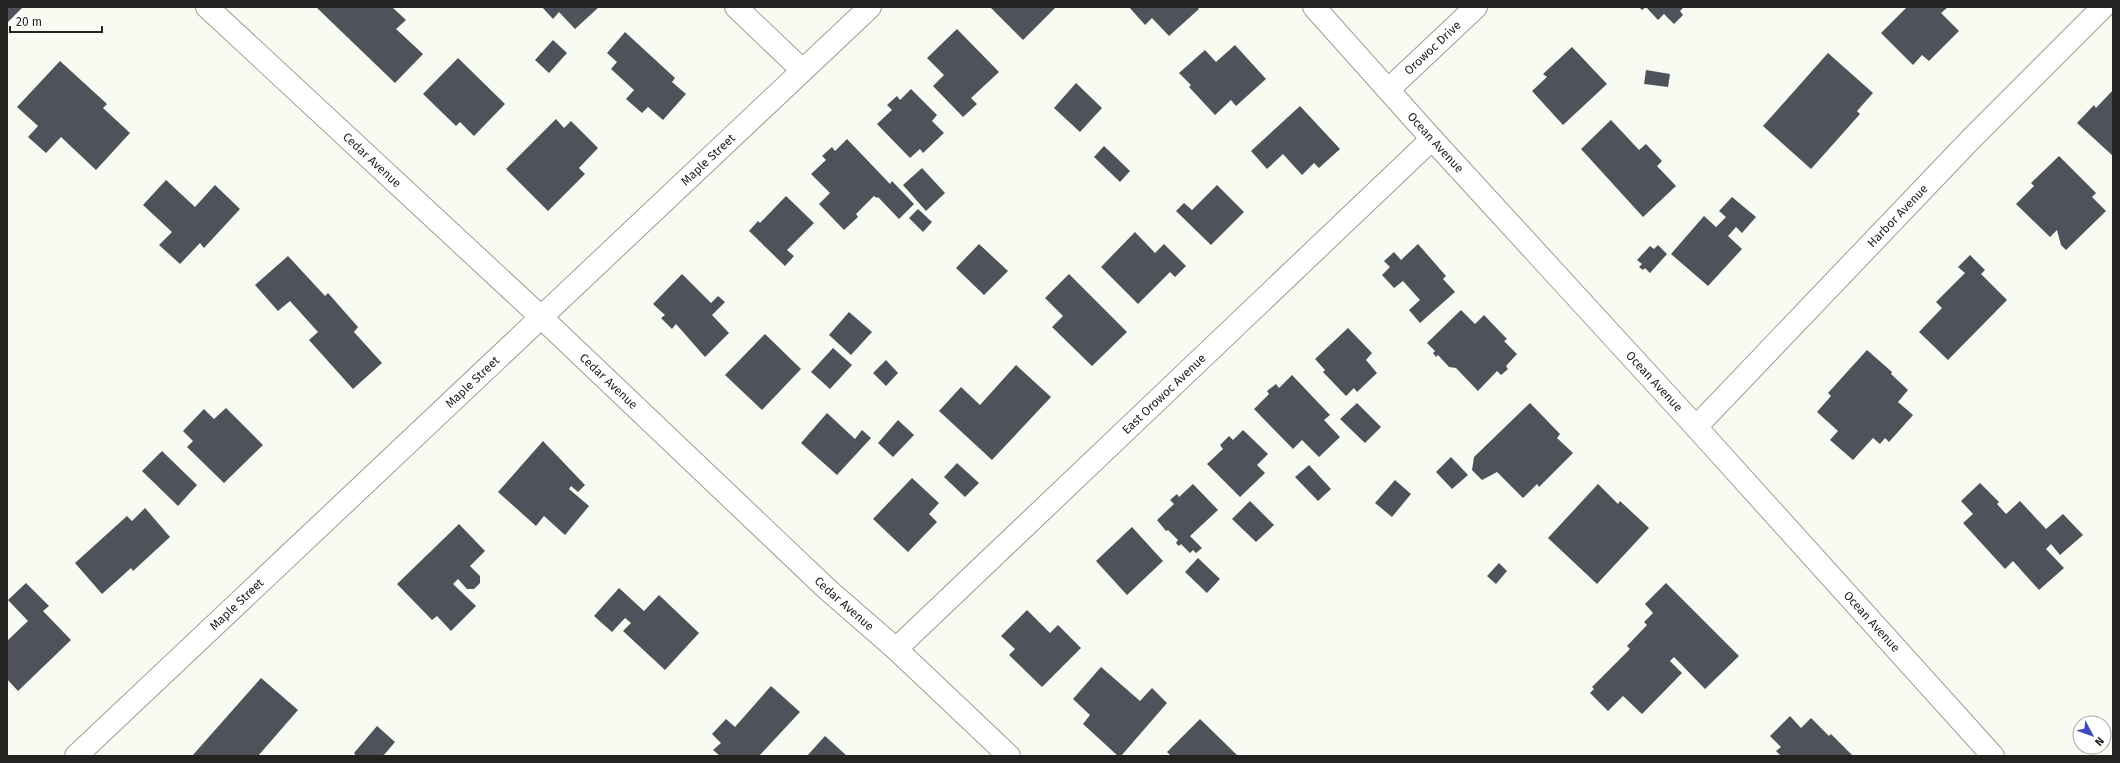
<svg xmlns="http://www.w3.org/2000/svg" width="2120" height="763" viewBox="0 0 2120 763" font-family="'Fira Sans',sans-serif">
  <rect width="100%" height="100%" fill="#f7fbf1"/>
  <!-- building -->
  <g fill="#50525b">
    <path d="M 7,7 L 22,8 L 7,23 Z"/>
    <path d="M 316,7 L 392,7 L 406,20 L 396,29 L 423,54 L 395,83 Z"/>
    <path d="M 542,7 L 599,7 L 575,29 L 559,12 L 553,19 Z"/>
    <path d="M 990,7 L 1056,7 L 1023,40 Z"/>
    <path d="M 1129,7 L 1197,7 L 1199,9 L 1169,36 L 1152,18 L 1145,25 Z"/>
    <path d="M 1639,7 L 1684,7 L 1680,11 L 1683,15 L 1674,24 L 1664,14 L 1658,20 L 1646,7 L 1642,10 Z"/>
    <path d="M 1907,7 L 1948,7 L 1941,13 L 1959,31 L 1929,61 L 1922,55 L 1913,65 L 1881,33 Z"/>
    <path d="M 957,29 L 999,72 L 971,98 L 977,104 L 963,117 L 933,86 L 944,75 L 927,58 Z"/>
    <path d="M 625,32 L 675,78 L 672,82 L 686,94 L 663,120 L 648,107 L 642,113 L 626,99 L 634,90 L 611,69 L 617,62 L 607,53 Z"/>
    <path d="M 553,40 L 567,53 L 549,73 L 535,60 Z"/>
    <path d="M 1235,45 L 1266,79 L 1236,106 L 1231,100 L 1215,115 L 1189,87 L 1191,85 L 1179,73 L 1205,50 L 1216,62 Z"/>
    <path d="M 1572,47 L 1607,84 L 1563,125 L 1532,91 L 1547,77 L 1543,74 Z"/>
    <path d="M 1828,53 L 1873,93 L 1857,111 L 1860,114 L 1811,169 L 1763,126 Z"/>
    <path d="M 458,58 L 505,104 L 474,136 L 460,122 L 456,126 L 423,94 Z"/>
    <path d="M 60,61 L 107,104 L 103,108 L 130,133 L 96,170 L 61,137 L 46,153 L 28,137 L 38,126 L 17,107 Z"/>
    <path d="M 1646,70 L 1670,74 L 1668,87 L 1644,84 Z"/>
    <path d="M 1076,83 L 1102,108 L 1080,132 L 1054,108 Z"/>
    <path d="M 911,89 L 937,115 L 932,121 L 944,133 L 923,153 L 920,149 L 910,158 L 877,124 L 892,110 L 887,105 L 897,96 L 900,100 Z"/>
    <path d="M 2113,90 L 2113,156 L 2077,123 L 2094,105 L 2096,108 Z"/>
    <path d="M 1300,106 L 1340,149 L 1319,168 L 1314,163 L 1302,175 L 1283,154 L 1267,169 L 1251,151 Z"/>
    <path d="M 556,119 L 564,128 L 571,121 L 598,148 L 579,168 L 585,174 L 548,211 L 506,169 Z"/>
    <path d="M 1611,120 L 1639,150 L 1646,144 L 1662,161 L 1657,166 L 1676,186 L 1643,217 L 1581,149 Z"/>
    <path d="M 847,139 L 890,184 L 892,181 L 914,204 L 899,219 L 878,197 L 877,198 L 874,196 L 856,214 L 858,217 L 844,230 L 819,204 L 830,193 L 811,174 L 826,160 L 822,156 L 832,147 L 835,151 Z"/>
    <path d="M 1104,146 L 1130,171 L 1120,182 L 1094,157 Z"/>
    <path d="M 2059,156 L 2096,193 L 2092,197 L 2106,211 L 2066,250 L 2061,245 L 2057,230 L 2050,237 L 2016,204 L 2034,186 L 2031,183 Z"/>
    <path d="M 922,168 L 945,193 L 926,211 L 903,185 Z"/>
    <path d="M 166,180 L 195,207 L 215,185 L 240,209 L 204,248 L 200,243 L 180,264 L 159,245 L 172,232 L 143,205 Z"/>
    <path d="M 1217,185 L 1244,212 L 1211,245 L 1176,211 L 1184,203 L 1192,210 Z"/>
    <path d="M 786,196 L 814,223 L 787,250 L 794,256 L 785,266 L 749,231 L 758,221 L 760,223 Z"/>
    <path d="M 1732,197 L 1756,217 L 1742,233 L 1736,227 L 1728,236 L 1742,249 L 1708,286 L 1671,254 L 1704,216 L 1716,227 L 1726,217 L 1719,211 Z"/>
    <path d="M 918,209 L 932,222 L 923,232 L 909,218 Z"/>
    <path d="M 1135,232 L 1155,253 L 1164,244 L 1186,266 L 1175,277 L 1170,272 L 1138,304 L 1101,267 Z"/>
    <path d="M 979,244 L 1008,271 L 984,295 L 956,268 Z"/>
    <path d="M 1418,244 L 1446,276 L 1443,279 L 1455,292 L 1420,323 L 1409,310 L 1420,300 L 1403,281 L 1394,288 L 1382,275 L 1390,267 L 1384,261 L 1394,252 L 1401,260 Z"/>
    <path d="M 1658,245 L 1667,254 L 1650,273 L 1645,268 L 1643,270 L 1639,267 L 1642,264 L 1637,260 L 1650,246 L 1654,249 Z"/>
    <path d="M 1970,255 L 1985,270 L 1981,274 L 2007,300 L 1948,360 L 1919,332 L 1942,308 L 1936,302 L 1965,273 L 1958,267 Z"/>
    <path d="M 288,256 L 325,296 L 328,293 L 358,327 L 354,332 L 382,363 L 353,389 L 309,340 L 318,332 L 290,301 L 278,311 L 255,285 Z"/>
    <path d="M 682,274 L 711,303 L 718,296 L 725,302 L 712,315 L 729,333 L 705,357 L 676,324 L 672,329 L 661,318 L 665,315 L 653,304 Z"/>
    <path d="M 1069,274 L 1127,332 L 1092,366 L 1052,327 L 1063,316 L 1045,298 Z"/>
    <path d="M 1461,310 L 1475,324 L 1484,315 L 1507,339 L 1504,341 L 1517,354 L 1506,366 L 1508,369 L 1501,375 L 1497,371 L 1478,391 L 1456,368 L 1449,367 L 1438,355 L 1436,357 L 1433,353 L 1435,351 L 1427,343 Z"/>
    <path d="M 849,312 L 872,332 L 851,355 L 829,335 Z"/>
    <path d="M 1348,328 L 1372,353 L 1366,360 L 1377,373 L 1357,392 L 1354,388 L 1346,396 L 1323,372 L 1325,370 L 1315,359 Z"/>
    <path d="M 765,334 L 801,369 L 762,410 L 725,375 Z"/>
    <path d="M 833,348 L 852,365 L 830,389 L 811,372 Z"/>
    <path d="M 1867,350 L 1892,372 L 1891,374 L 1908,390 L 1898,402 L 1913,415 L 1889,442 L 1885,438 L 1880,444 L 1873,438 L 1853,460 L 1830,440 L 1838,431 L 1817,412 L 1831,396 L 1828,393 Z"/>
    <path d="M 886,360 L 898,373 L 886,386 L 873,373 Z"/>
    <path d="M 1016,365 L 1051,397 L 992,460 L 939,411 L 961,387 L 980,405 Z"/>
    <path d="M 1292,375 L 1330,415 L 1324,420 L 1340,437 L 1319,457 L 1302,440 L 1293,449 L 1254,409 L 1269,394 L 1267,391 L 1276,384 L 1279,388 Z"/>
    <path d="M 1357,403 L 1381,427 L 1365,443 L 1340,419 Z"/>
    <path d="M 1530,403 L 1560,434 L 1557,438 L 1573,453 L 1539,487 L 1537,484 L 1523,498 L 1497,472 L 1482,480 L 1472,470 L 1474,457 Z"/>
    <path d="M 226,408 L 263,445 L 224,483 L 187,447 L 193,441 L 183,431 L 204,409 L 214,419 Z"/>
    <path d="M 827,413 L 855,439 L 862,430 L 871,438 L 837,475 L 801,443 Z"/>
    <path d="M 898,420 L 914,435 L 893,457 L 878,443 Z"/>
    <path d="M 1243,430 L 1268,454 L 1257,465 L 1265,473 L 1240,497 L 1207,464 L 1223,449 L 1220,445 L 1229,436 L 1233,440 Z"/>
    <path d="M 543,441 L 585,485 L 578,492 L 571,486 L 569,489 L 589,506 L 565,535 L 544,516 L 536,526 L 498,492 Z"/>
    <path d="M 162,451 L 197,485 L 178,506 L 142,471 Z"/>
    <path d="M 1451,457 L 1468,475 L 1452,489 L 1436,472 Z"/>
    <path d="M 957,463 L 979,483 L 965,497 L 944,477 Z"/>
    <path d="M 1309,465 L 1331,489 L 1318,501 L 1295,477 Z"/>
    <path d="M 912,478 L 939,503 L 929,514 L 937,522 L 908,552 L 873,519 Z"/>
    <path d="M 1395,480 L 1411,494 L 1392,517 L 1375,503 Z"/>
    <path d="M 1980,483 L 1999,502 L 1997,504 L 2006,514 L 2020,501 L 2046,529 L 2063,514 L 2083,535 L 2060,555 L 2051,544 L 2046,549 L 2064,568 L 2039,590 L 2013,561 L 2005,569 L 1963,523 L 1973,514 L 1961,501 Z"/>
    <path d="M 1193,484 L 1218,510 L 1190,536 L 1202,548 L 1196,553 L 1193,550 L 1190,553 L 1181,544 L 1179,546 L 1176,543 L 1178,540 L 1168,530 L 1166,531 L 1157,520 L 1174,504 L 1170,500 L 1177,494 L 1179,497 Z"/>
    <path d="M 1598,484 L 1618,504 L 1620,501 L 1649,528 L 1597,584 L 1548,538 Z"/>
    <path d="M 1250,501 L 1274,525 L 1256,542 L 1232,519 Z"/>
    <path d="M 145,508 L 170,537 L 133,571 L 131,568 L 102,594 L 75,563 L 127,516 L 132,521 Z"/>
    <path d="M 459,524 L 485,551 L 470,566 L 480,576 L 480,583 L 474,589 L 467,589 L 458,579 L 453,584 L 476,606 L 451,631 L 437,616 L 432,620 L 397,584 Z"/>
    <path d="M 1132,527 L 1163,561 L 1127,595 L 1096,561 Z"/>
    <path d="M 1198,558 L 1220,579 L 1207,593 L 1185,572 Z"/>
    <path d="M 1499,563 L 1507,571 L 1496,584 L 1487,576 Z"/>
    <path d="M 26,583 L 49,606 L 43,611 L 71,640 L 18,691 L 7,679 L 7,641 L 28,621 L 8,600 Z"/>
    <path d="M 1666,583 L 1739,656 L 1705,689 L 1674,657 L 1670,661 L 1682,673 L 1642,714 L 1623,696 L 1608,711 L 1590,693 L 1594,689 L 1592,687 L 1630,649 L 1627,646 L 1647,625 L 1644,622 L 1653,613 L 1645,604 Z"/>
    <path d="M 619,588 L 644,611 L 659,595 L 699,633 L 665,670 L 623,631 L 631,623 L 625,618 L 612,632 L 594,616 Z"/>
    <path d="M 1027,610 L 1050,633 L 1058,625 L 1081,648 L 1042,687 L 1009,655 L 1015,649 L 1001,636 Z"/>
    <path d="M 1101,667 L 1140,701 L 1152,688 L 1167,703 L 1121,756 L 1118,756 L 1083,724 L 1090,715 L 1073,699 Z"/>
    <path d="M 261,678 L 298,710 L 258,756 L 192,756 Z"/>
    <path d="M 771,686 L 800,712 L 759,756 L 720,756 L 713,750 L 721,743 L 712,734 L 726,719 L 735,727 Z"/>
    <path d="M 1790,716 L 1801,728 L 1811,718 L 1829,736 L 1831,734 L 1853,756 L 1781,756 L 1776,751 L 1781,747 L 1770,736 Z"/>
    <path d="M 1200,719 L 1238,756 L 1171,756 L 1167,752 Z"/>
    <path d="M 377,726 L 395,742 L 383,756 L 356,756 L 354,753 Z"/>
    <path d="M 825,736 L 847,756 L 807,756 Z"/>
  </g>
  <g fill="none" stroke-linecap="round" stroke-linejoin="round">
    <!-- minor casing -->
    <g stroke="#9b9f95" stroke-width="24">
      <g id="minor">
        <path id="s1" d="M 207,7 L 542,318 L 827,589 L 896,649 L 1009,756"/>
        <path d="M 736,7 L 802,70"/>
        <path id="s2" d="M 1314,7 L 1432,139 L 1696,427 L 1993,756"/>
        <path id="s3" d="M 1389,89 L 1476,7"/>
        <path id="s4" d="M 1696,427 L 1972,138 L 2103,7"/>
        <path id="s5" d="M 896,649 L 1432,139"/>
        <path id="s6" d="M 76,756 L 870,7"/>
      </g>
    </g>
    <!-- minor -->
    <use href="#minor" stroke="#fff" stroke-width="22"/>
  </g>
  <g text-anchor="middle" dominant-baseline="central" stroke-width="4" stroke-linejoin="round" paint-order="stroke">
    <!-- street labels -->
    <g font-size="12" fill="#232421" stroke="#fff">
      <text stroke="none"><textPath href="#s3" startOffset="60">Orowoc Drive</textPath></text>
      <text stroke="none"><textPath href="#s2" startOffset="182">Ocean Avenue</textPath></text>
      <text stroke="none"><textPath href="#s1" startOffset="225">Cedar Avenue</textPath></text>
      <text stroke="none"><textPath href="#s6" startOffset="869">Maple Street</textPath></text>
      <text stroke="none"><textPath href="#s4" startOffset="292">Harbor Avenue</textPath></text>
      <text stroke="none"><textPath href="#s1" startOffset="549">Cedar Avenue</textPath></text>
      <text stroke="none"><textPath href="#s2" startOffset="506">Ocean Avenue</textPath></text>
      <text stroke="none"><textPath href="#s6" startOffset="545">Maple Street</textPath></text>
      <text stroke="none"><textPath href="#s5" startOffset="370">East Orowoc Avenue</textPath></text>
      <text stroke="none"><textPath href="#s1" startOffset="873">Cedar Avenue</textPath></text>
      <text stroke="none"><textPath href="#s6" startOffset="221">Maple Street</textPath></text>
      <text stroke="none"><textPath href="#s2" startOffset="830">Ocean Avenue</textPath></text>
    </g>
  </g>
  <!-- border -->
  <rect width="2120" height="763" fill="none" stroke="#232421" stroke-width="16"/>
  <!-- north arrow -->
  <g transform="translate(2092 735) rotate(131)"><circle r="19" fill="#ffffff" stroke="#a7a7a6"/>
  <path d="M0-3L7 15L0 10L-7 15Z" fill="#3f47bb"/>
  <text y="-6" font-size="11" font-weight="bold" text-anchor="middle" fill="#232421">N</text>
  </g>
  <!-- scale -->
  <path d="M10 26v6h92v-6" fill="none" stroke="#232421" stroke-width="2"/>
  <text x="16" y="26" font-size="12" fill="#232421" stroke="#ffffff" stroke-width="3" paint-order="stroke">20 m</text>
</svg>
